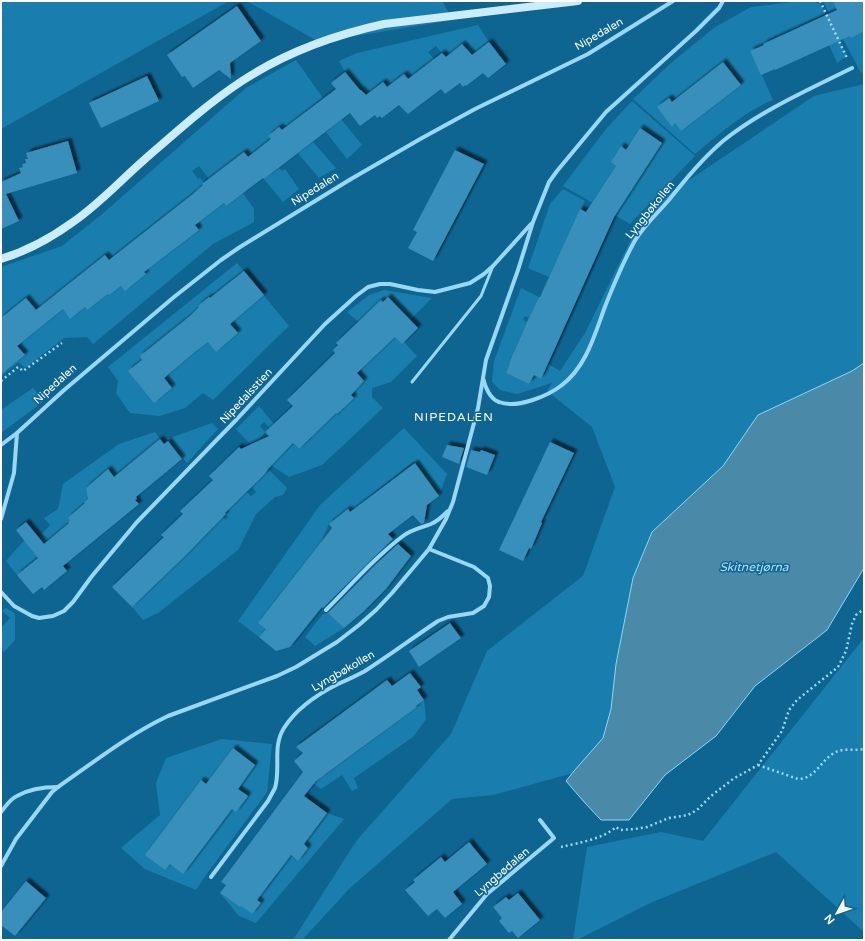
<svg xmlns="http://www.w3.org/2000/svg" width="865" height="941" viewBox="0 0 865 941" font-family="'Varela Round',sans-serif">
  <defs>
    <filter id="shadow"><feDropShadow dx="3.5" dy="-3.5" stdDeviation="1" flood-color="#0009"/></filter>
  </defs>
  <rect width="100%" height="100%" fill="#0f6592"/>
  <!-- green -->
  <g fill="#197eae">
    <path d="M 1,1 L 229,1 L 1,129 Z"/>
    <path d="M 247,1 L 442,1 L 453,20 L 319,42 Z"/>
    <path d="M 800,1 L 812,1 L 820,4 L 847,56 L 837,63 L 818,19 L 751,51 L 773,100 C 745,111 718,135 695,154 L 633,99 L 671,63 L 715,27 L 751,7 Z"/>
    <path d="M 823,1 L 864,1 L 864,71 L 861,73 Z"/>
    <path d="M 478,25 L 489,42 L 472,55 L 462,44 L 459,46 L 450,63 L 436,46 L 428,52 L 438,64 L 429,71 L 425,66 L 408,79 L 404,74 L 387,87 L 382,82 L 366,95 L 345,72 L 339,61 L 357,53 Z"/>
    <path d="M 296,60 L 323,98 L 282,131 L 268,136 L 271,139 L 248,157 L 244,152 L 209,179 L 199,166 L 192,171 L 198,179 L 200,178 L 205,184 L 193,194 L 209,214 L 224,203 L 226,206 L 229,204 L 227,201 L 241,190 L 254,209 L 254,222 L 213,244 L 93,344 L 87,337 L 64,338 L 25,368 L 19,362 L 1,376 L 1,267 L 62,246 L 101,215 L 246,88 Z"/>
    <path d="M 864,84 L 864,369 L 617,761 L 493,795 L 452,799 L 350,888 L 302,940 L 293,940 L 357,840 L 451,734 L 487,651 L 583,576 L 615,487 L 592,427 L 547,391 L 552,383 L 517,394 L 500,390 L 492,382 L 494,361 L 521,288 L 539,297 L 529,318 L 525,316 L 523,320 L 527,322 L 509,362 L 510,363 L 506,373 L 529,384 L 532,379 L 538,377 L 542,378 L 548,364 L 560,371 L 585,333 L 646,209 L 814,96 Z"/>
    <path d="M 632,101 L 695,156 L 630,224 L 563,186 L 606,129 Z"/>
    <path d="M 341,119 L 362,145 L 347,159 L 326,132 Z"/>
    <path d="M 313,142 L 336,168 L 319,178 L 298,153 Z"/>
    <path d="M 279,168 L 282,171 L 285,169 L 299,189 L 283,202 L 264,179 Z"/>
    <path d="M 563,189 L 585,201 L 549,277 L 528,268 L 550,204 Z"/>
    <path d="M 237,263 L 289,326 L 213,400 L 203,393 L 185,408 L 160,416 L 130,413 L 116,393 L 118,381 L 108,367 Z"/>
    <path d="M 384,290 L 432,298 L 410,320 L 418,328 L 404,342 L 417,356 L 391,382 L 372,388 L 372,397 L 383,408 L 322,465 L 289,477 L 269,464 L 236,429 L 259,406 L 274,424 L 270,428 L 264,422 L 260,426 L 265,432 L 260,438 L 279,457 L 293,444 L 299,449 L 312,437 L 306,431 L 331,407 L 338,415 L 341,413 L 334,405 L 354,398 L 348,391 L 359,381 L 362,384 L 364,381 L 357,373 L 410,320 L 361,324 L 347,312 L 369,295 Z"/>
    <path d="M 33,388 L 44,401 L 1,433 L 1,410 Z"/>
    <path d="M 212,423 L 218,429 L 187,463 L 167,439 Z"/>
    <path d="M 404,428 L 447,474 L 439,496 L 414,461 L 350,512 L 348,510 L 329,524 L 319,546 L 259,623 L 266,629 L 259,637 L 238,621 L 320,505 Z"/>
    <path d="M 155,432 L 160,439 L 114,477 L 108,469 L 106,470 L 112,479 L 96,486 L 91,484 L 86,487 L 87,493 L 93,495 L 88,507 L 68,518 L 70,520 L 68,521 L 69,523 L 44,544 L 40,539 L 32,546 L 38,557 L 17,575 L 6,561 L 21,544 L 33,532 L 39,537 L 50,525 L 44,518 L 58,509 L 63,484 L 119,444 Z"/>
    <path d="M 268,469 L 287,488 L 283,495 L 275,497 L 256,514 L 238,550 L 158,613 L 143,620 L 132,607 L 213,528 L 219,513 L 226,520 L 228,517 L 225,513 L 247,492 L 251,496 L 256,492 L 252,487 L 265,474 Z"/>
    <path d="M 6,608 L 15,613 L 15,640 L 4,652 L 1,650 L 1,628 L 10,618 L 2,611 Z"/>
    <path d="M 329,613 L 344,628 L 315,646 L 305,637 L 323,614 Z"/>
    <path d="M 864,638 L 864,932 L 776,852 L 650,903 L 577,940 L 573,940 L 587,847 L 661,832 L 703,841 Z"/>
    <path d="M 424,700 L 426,719 L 413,737 L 354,778 L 358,788 L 352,791 L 342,775 L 321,789 L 311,781 L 320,773 L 325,775 L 417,707 L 416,706 Z"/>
    <path d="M 222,739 L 272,744 L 267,792 L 206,875 L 196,890 L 145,869 L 121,848 L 160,815 L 156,783 L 166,758 Z"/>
    <path d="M 327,813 L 344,819 L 256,923 L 239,916 L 220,893 L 240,907 L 241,906 L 252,914 L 261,903 L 247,893 L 257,879 L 268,887 L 277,874 L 267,866 L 281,848 L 298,861 L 308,847 L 293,836 L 312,833 Z"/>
  </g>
  <!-- water -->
  <path fill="#4b89a8" stroke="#8bd6f7" d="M 864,363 L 864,568 L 827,630 L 755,686 L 716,736 L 665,775 L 629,820 L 601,820 L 585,803 L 566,781 L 574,771 L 603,738 L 611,709 L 616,664 L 633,578 L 652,532 L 723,466 L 758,415 L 852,371 Z"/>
  <!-- building -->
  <g fill="#378fbb" filter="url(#shadow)">
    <path d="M 833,1 L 864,1 L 864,31 L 851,38 L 850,36 L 775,70 L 775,69 L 761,75 L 750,51 L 764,45 L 763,44 L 837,10 Z"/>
    <path d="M 237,6 L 261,41 L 230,63 L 231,79 L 219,70 L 193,88 L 185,76 L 182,77 L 167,55 Z"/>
    <path d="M 489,42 L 506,64 L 488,78 L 483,73 L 466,86 L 465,85 L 463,87 L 460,83 L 445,94 L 441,89 L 408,114 L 399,105 L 382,118 L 380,116 L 377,118 L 375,115 L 360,126 L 350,113 L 264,179 L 263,178 L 226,206 L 224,203 L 195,225 L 199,230 L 144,272 L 146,274 L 125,291 L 121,286 L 109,295 L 108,294 L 87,310 L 85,307 L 70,319 L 63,309 L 17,346 L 25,355 L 1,374 L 1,318 L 26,298 L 36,310 L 105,255 L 109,260 L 193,194 L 203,185 L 202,184 L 244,152 L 248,157 L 271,139 L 268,136 L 279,127 L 282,130 L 336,89 L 331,83 L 345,72 L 360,90 L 361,90 L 366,95 L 383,82 L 387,87 L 404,74 L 408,79 L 442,53 L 446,57 L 462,44 L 472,55 Z"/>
    <path d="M 723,62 L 741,85 L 681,131 L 675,123 L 672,127 L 657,107 L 669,98 L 672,102 Z"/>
    <path d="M 147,76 L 159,101 L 101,128 L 89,103 Z"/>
    <path d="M 640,128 L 662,143 L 614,217 L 541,379 L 534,375 L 529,384 L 506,373 L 510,363 L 509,363 L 527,322 L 539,297 L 540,297 L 580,209 L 586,212 L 616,166 L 611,162 L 621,146 L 626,150 Z"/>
    <path d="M 68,141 L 77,173 L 6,194 L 19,221 L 1,229 L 1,182 L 21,173 L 19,168 L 23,167 L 22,164 L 26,163 L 25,159 L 28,159 L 26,153 Z"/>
    <path d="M 455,150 L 484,164 L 433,261 L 408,248 L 417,232 L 413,230 Z"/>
    <path d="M 244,271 L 264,295 L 230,324 L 238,333 L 216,352 L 208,342 L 196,351 L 164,378 L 172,388 L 154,403 L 128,371 L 142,360 L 140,356 L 190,316 L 199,307 L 198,306 L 209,297 L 210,298 Z"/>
    <path d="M 388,297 L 418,328 L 402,344 L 395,337 L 357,373 L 364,381 L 351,395 L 354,398 L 337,414 L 336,413 L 299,449 L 293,443 L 268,469 L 265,474 L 225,513 L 226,514 L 186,555 L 132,607 L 112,587 L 164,537 L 161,535 L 183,514 L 180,511 L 213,480 L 209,476 L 239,447 L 241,449 L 269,436 L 265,432 L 293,406 L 287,400 L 335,353 L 333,350 L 338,345 L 336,343 L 381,300 L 383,302 Z"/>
    <path d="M 160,439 L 164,444 L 168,441 L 182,459 L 136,497 L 137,499 L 135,500 L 139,504 L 63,566 L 67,571 L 44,590 L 42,587 L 33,594 L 17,575 L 38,558 L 16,530 L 26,522 L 44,544 L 69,523 L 68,521 L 70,520 L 68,518 L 85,503 L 84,502 L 88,499 L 86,488 L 108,469 L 114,477 Z"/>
    <path d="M 550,442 L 574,453 L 541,522 L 542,523 L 531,549 L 529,548 L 523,561 L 499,550 Z"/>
    <path d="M 447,445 L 464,448 L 459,464 L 442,457 Z"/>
    <path d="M 471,450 L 480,452 L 481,450 L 495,455 L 487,475 L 466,467 Z"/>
    <path d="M 415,463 L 439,496 L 427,505 L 424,523 L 421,524 L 413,515 L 388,534 L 393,539 L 371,560 L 323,608 L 322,607 L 290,647 L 276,651 L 259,637 L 266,629 L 258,623 L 332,528 L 329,524 L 348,509 L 350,512 Z"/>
    <path d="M 398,544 L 411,556 L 386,589 L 363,612 L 344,628 L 328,613 L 375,565 Z"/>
    <path d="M 450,623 L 461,638 L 419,667 L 409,651 Z"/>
    <path d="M 410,673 L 421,687 L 417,690 L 424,700 L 416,706 L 417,707 L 316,781 L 304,796 L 327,813 L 304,844 L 308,848 L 298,861 L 291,855 L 257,900 L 261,903 L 252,914 L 241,906 L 240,907 L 220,893 L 226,885 L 221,882 L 303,772 L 294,761 L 303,753 L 296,747 L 387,680 L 392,686 Z"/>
    <path d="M 233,748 L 255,765 L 238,789 L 248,796 L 236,812 L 232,809 L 183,874 L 170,864 L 165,870 L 145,855 L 201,780 L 206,784 Z"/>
    <path d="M 469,842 L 487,864 L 453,892 L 462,904 L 445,918 L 437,909 L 428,916 L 405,890 L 415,882 L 413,880 L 441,857 L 445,862 Z"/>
    <path d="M 26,881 L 46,898 L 15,936 L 1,925 L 1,912 Z"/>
    <path d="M 518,893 L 540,920 L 518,938 L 512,931 L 509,933 L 499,921 L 502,918 L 493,907 L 506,897 L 509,900 Z"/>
  </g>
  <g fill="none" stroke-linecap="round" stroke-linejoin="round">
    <!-- path -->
    <g stroke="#9ad7f4" stroke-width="2.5" stroke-dasharray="2 3" stroke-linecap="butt">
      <path d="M 820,1 L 847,58"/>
      <path d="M 1,381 L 18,367 L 23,371 L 62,343"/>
      <path d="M 758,765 L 798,779 C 816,779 821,759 836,752 C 843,748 855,751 864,749"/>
      <path d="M 561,847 C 578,843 603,839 616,827 L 620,830 L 635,829 L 647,827 L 669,818 L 688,815 L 697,810 L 711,796 L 733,779 L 758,765 L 782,731 L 789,710 L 797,700 L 838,667 L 846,651 L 852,624 L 856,615 L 864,609"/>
    </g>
    <!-- lane -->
    <path stroke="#9ad7f4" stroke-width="3" d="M 412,382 L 481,296 L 493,266"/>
    <!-- street -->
    <g stroke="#9ad7f4" stroke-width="4">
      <path d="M 483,378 C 485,387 490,399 499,402 C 517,409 548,396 562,385 C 587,366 595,333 606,304 C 614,284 622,265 632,246 C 640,229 656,215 668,201 C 685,180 702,159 723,141 C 760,111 810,89 852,68"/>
      <path d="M 1,445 L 17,433 L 63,391 L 174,297 L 221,260 L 240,247 L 351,179 L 422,138 L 475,109 L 588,54 L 673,1"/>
      <path d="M 1,519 L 14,473 L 17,433"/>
      <path d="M 1,592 L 14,606 L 32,616 L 39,618 L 53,616 L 64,611 L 73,602 L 92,576 L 137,522 L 237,419 L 325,324 L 356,296 L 368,287 L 380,284 L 390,284 L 418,290 L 435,292 L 470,283 L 484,274 L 493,266 L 531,224"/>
      <path d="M 326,610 C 351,585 375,557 403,536 C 412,529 421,528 431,524 C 438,521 443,516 448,511"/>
      <path d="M 1,812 C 6,806 10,799 17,796 C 29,789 44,787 58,787"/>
      <path d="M 1,866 L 16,839 L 52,792 L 58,787 C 94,762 128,735 168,716 L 277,676 L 296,667 L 337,642 L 359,625 L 376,610 L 392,593 L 429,549 L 446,519 L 453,502 L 478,408 L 486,360 L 518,270 L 533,222 L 549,182 L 557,171 L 606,112 L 696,31 L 719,8 L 723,1"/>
      <path d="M 211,877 L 268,801 C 270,797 273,792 275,788 C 281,768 272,747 284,728 C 296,709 318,694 338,684 C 347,680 356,676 365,671 C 390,655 414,637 438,621 L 448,617 L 473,613 L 484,606 L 489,597 L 490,586 L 488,578 L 474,567 L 429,549"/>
      <path d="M 449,940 L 487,894 L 554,838 L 540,820"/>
    </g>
    <!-- secondary -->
    <path stroke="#caecfd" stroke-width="8" d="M 1,259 C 27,251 51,238 73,222 C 99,204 120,181 144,160 C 175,133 207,104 242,81 C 286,52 334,35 384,24 L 578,1"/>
  </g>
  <g text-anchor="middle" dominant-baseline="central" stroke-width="3" stroke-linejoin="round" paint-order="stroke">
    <!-- street labels -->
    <g font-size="11" fill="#fff" stroke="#0f6592">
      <text transform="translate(599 34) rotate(-30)">Nipedalen</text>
      <text transform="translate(315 189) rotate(-32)">Nipedalen</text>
      <text transform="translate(650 210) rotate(-51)">Lyngbøkollen</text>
      <text transform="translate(55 384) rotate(-42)">Nipedalen</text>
      <text transform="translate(246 396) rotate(-47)">Nipedalsstien</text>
      <text transform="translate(343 671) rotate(-30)">Lyngbøkollen</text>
      <text transform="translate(502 872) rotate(-41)">Lyngbødalen</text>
    </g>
    <!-- neighbourhood labels -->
    <g font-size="12" letter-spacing="1" fill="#fff" stroke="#0f6592">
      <text x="454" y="417">NIPEDALEN</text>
    </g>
    <!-- water labels -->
    <g font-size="12" font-style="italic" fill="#aae2fb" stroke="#0f6592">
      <text x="754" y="567">Skitnetjørna</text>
    </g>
  </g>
  <!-- border -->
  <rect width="865" height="941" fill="none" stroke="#ffffff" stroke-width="4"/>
  <!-- north arrow -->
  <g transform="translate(837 913) rotate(230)" stroke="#0f6592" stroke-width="3" paint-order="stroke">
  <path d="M0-3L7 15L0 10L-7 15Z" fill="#ffffff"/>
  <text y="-6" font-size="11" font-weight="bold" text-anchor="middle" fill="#ffffff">N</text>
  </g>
</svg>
